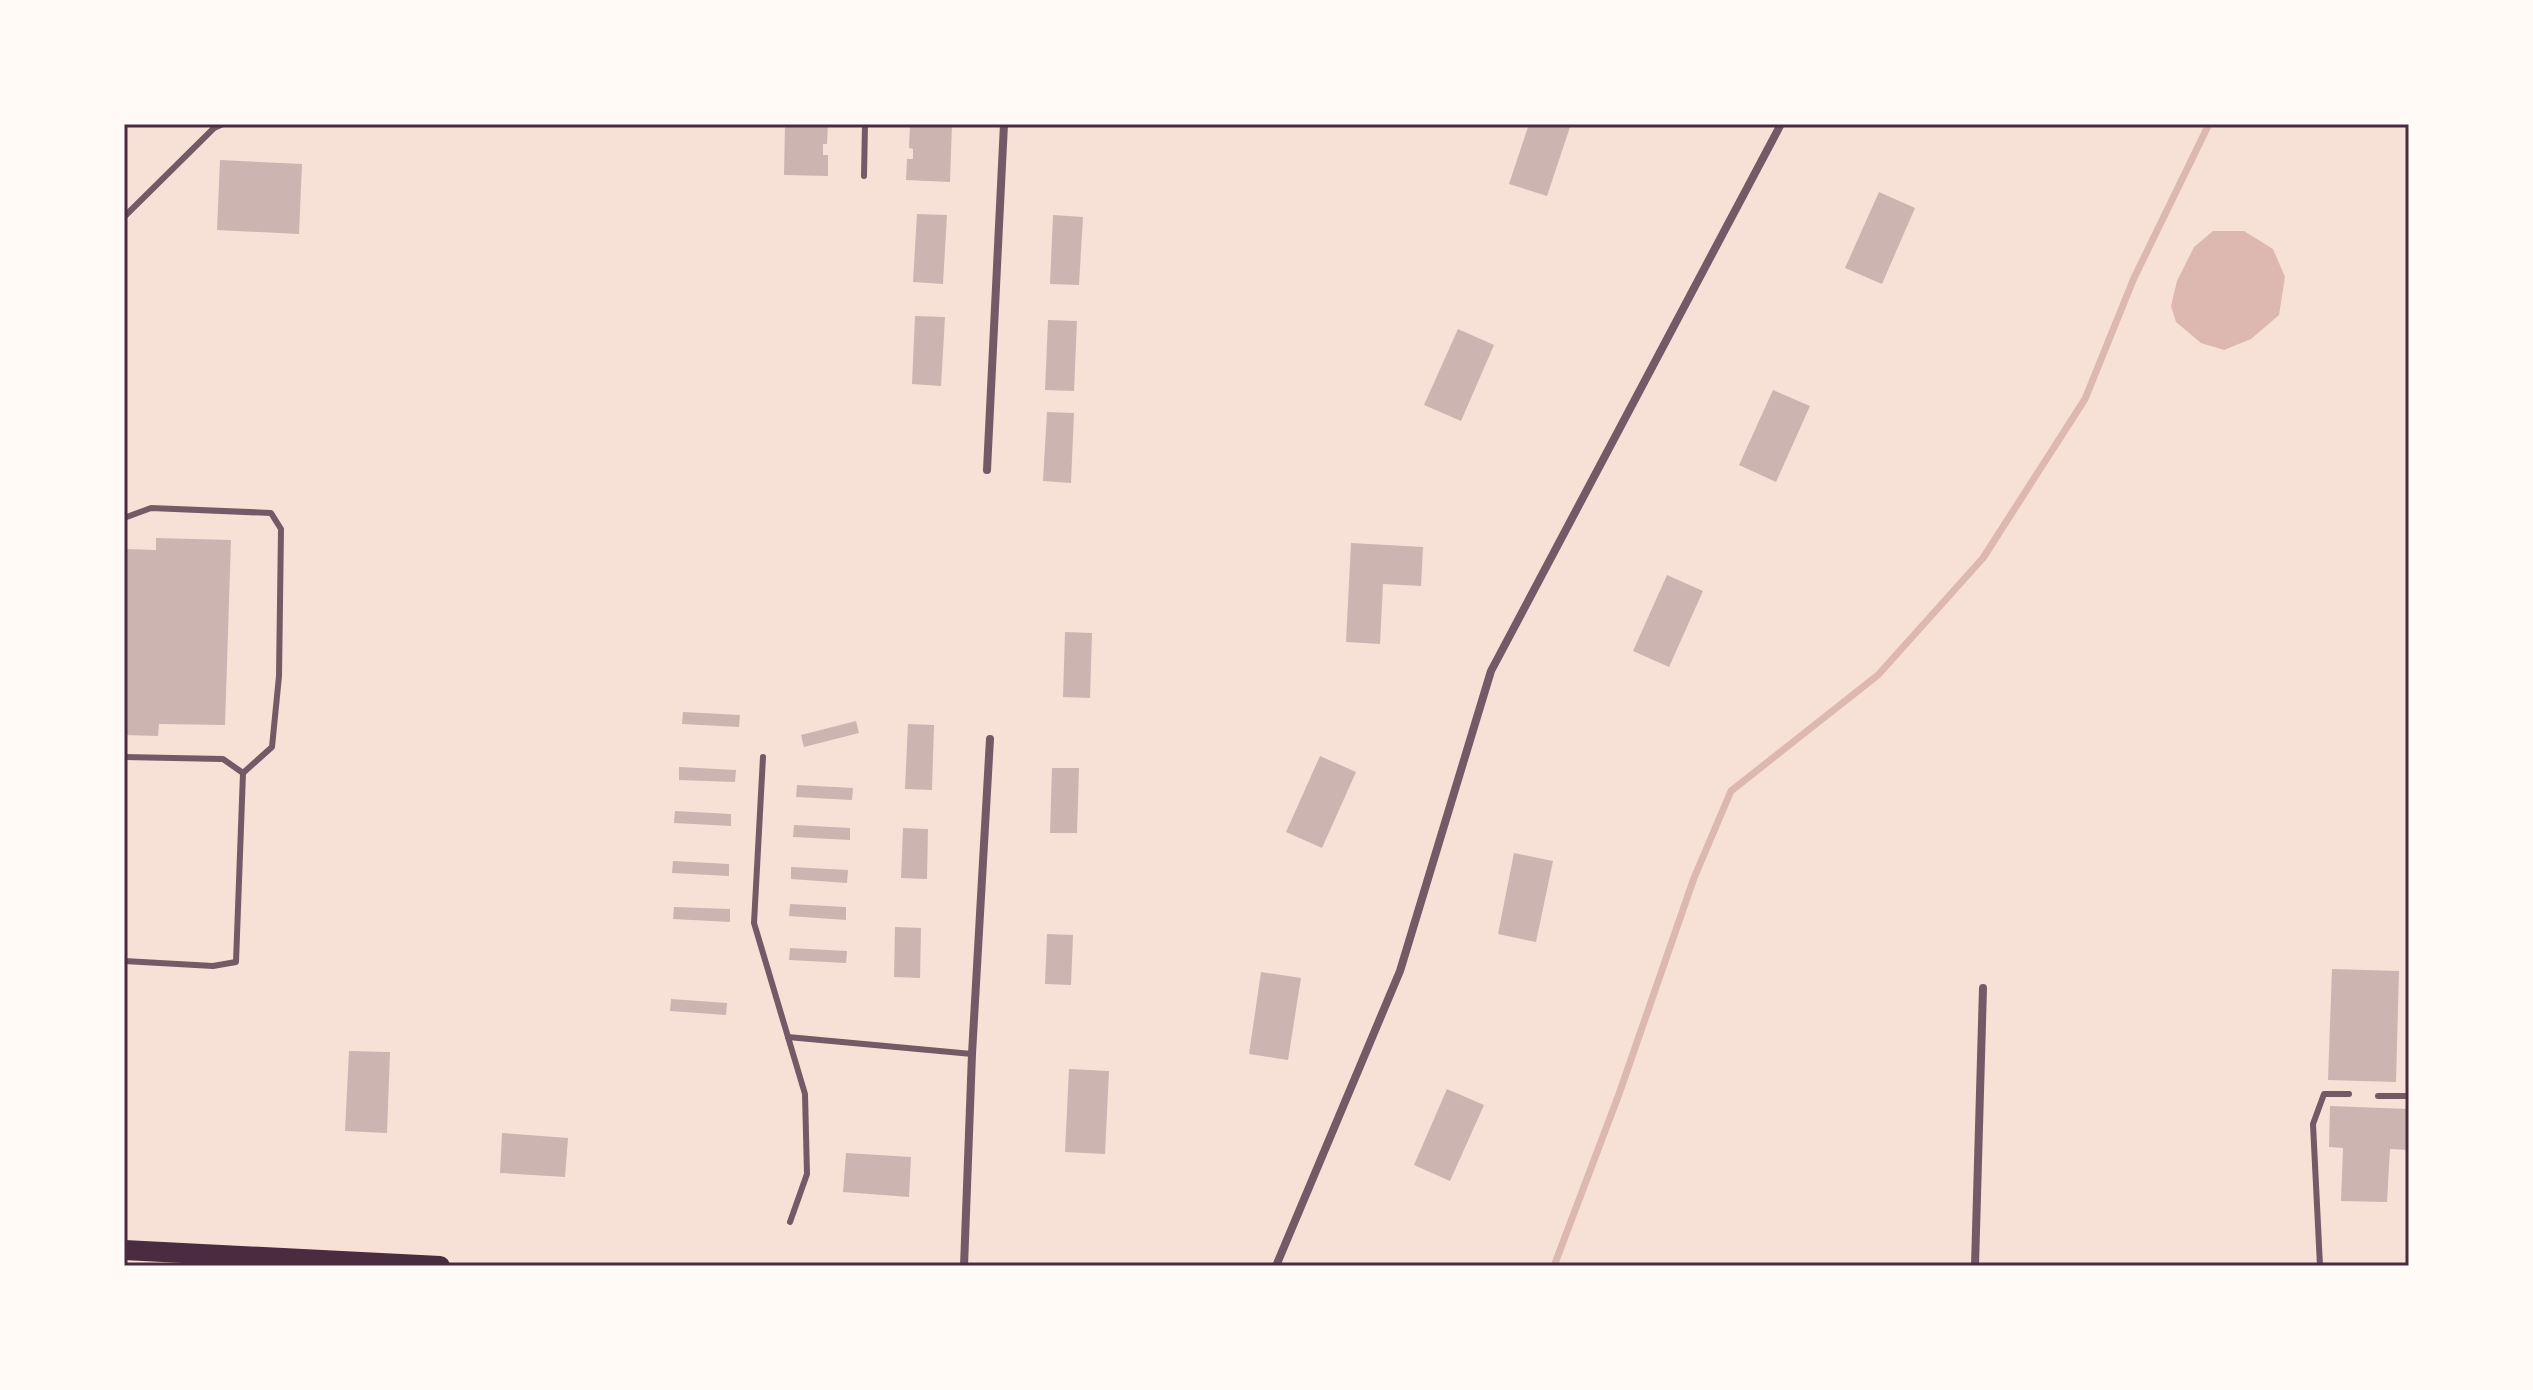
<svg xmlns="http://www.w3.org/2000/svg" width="2533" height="1390" viewBox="0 0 2533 1390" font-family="'PT Sans',sans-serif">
  <rect width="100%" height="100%" fill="#f7e1d7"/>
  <!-- water -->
  <path fill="#dcb8b0" d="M 2213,231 L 2244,231 L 2273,249 L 2285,277 L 2279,315 L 2251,339 L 2224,350 L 2201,343 L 2176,322 L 2171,306 L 2177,281 L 2194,247 Z"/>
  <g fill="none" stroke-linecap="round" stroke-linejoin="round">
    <!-- stream -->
    <path stroke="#dcb8b0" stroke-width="7" d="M 1554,1266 L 1619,1094 L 1694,878 L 1731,791 L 1878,675 L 1983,558 L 2085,399 L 2134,278 L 2209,124"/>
  </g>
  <!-- building -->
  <g fill="#ccb4b1">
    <path d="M 785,124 L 828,124 L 827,144 L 823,144 L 823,155 L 828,155 L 828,176 L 784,175 Z"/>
    <path d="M 910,124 L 952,124 L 950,182 L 906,180 L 907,159 L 913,159 L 913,149 L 909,148 Z"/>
    <path d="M 1529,124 L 1571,124 L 1547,196 L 1509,184 Z"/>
    <path d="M 220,160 L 302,164 L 299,234 L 217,230 Z"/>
    <path d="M 1879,192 L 1915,208 L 1882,284 L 1845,268 Z"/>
    <path d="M 917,214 L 947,215 L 943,284 L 913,282 Z"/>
    <path d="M 1053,215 L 1083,217 L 1079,285 L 1050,284 Z"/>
    <path d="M 915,316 L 945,317 L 941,386 L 912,384 Z"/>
    <path d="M 1048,320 L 1077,321 L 1074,391 L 1045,390 Z"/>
    <path d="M 1458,329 L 1494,345 L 1461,421 L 1424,405 Z"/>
    <path d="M 1773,390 L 1810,406 L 1776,482 L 1739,465 Z"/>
    <path d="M 1047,412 L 1074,413 L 1071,483 L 1043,481 Z"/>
    <path d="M 156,538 L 231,540 L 225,725 L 159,724 L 158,736 L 124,735 L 124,549 L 156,550 Z"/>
    <path d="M 1351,543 L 1423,547 L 1421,586 L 1383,584 L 1380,644 L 1346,642 Z"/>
    <path d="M 1667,575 L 1703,591 L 1669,667 L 1633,651 Z"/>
    <path d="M 1065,632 L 1092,633 L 1090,698 L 1063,697 Z"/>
    <path d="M 683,712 L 740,715 L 739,727 L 682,724 Z"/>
    <path d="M 856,721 L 859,733 L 804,747 L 801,735 Z"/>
    <path d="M 908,724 L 934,725 L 932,790 L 905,789 Z"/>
    <path d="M 1320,756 L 1356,772 L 1322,848 L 1286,832 Z"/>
    <path d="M 679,767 L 736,770 L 735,782 L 679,780 Z"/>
    <path d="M 1052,768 L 1079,768 L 1077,833 L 1050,833 Z"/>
    <path d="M 797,785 L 853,788 L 852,800 L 796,797 Z"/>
    <path d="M 675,811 L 731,814 L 731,826 L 674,823 Z"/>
    <path d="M 794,825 L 850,828 L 850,840 L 793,837 Z"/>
    <path d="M 903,828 L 928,829 L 927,879 L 901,878 Z"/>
    <path d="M 1514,853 L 1553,861 L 1536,942 L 1498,934 Z"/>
    <path d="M 673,861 L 729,864 L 729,876 L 672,873 Z"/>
    <path d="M 791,867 L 848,870 L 847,883 L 791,879 Z"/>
    <path d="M 790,904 L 846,907 L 846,920 L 789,916 Z"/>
    <path d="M 674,907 L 730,909 L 730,922 L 673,919 Z"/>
    <path d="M 895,927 L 921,928 L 920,978 L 894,977 Z"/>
    <path d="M 1047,934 L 1073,935 L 1071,985 L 1045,984 Z"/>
    <path d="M 790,948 L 847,951 L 846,963 L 789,960 Z"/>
    <path d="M 2332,969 L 2399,971 L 2396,1082 L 2328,1080 Z"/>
    <path d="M 1261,972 L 1301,978 L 1288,1060 L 1249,1054 Z"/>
    <path d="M 671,999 L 727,1003 L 726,1015 L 670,1011 Z"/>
    <path d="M 349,1051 L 390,1052 L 387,1133 L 345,1131 Z"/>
    <path d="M 1069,1069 L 1109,1071 L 1105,1154 L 1065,1152 Z"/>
    <path d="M 1447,1089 L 1484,1105 L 1450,1181 L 1414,1165 Z"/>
    <path d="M 2330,1106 L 2409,1109 L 2409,1150 L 2390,1149 L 2387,1202 L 2341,1201 L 2343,1148 L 2329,1147 Z"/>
    <path d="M 502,1133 L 568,1138 L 565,1177 L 500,1173 Z"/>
    <path d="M 846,1153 L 911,1157 L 909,1197 L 843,1192 Z"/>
  </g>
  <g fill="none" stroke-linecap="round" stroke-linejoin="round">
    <!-- service -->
    <g stroke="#755966" stroke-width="6">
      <path d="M 421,124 L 431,124"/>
      <path d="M 864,176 L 865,124"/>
      <path d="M 124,217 L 214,128 L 223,124"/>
      <path d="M 124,518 L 151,508 L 271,513 L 281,529 L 279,676 L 272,747 L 243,773"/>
      <path d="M 124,757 L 223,759 L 243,773 L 236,962 L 213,966 L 124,961"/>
      <path d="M 763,757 L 754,923 L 805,1094 L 807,1174 L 790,1222"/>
      <path d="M 124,985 L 124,961"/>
      <path d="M 788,1037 L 972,1054"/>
      <path d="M 2378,1096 L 2409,1096"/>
      <path d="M 2320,1266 L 2313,1124 L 2324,1094 L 2349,1094"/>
    </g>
    <!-- minor -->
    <g stroke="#755966" stroke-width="8">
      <path d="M 987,470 L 1004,124"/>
      <path d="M 964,1266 L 972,1054 L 990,739"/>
      <path d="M 1276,1266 L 1400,971 L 1491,671 L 1781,124"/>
      <path d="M 1975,1266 L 1983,988"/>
    </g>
    <!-- trunk -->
    <path stroke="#4a2c40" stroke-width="20" d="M 124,1250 L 440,1266"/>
  </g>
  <!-- border -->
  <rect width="2533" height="1390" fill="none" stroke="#fffaf5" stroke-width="252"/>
  <rect x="126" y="126" width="2281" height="1138" fill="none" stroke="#4a2c40" stroke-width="3"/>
</svg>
